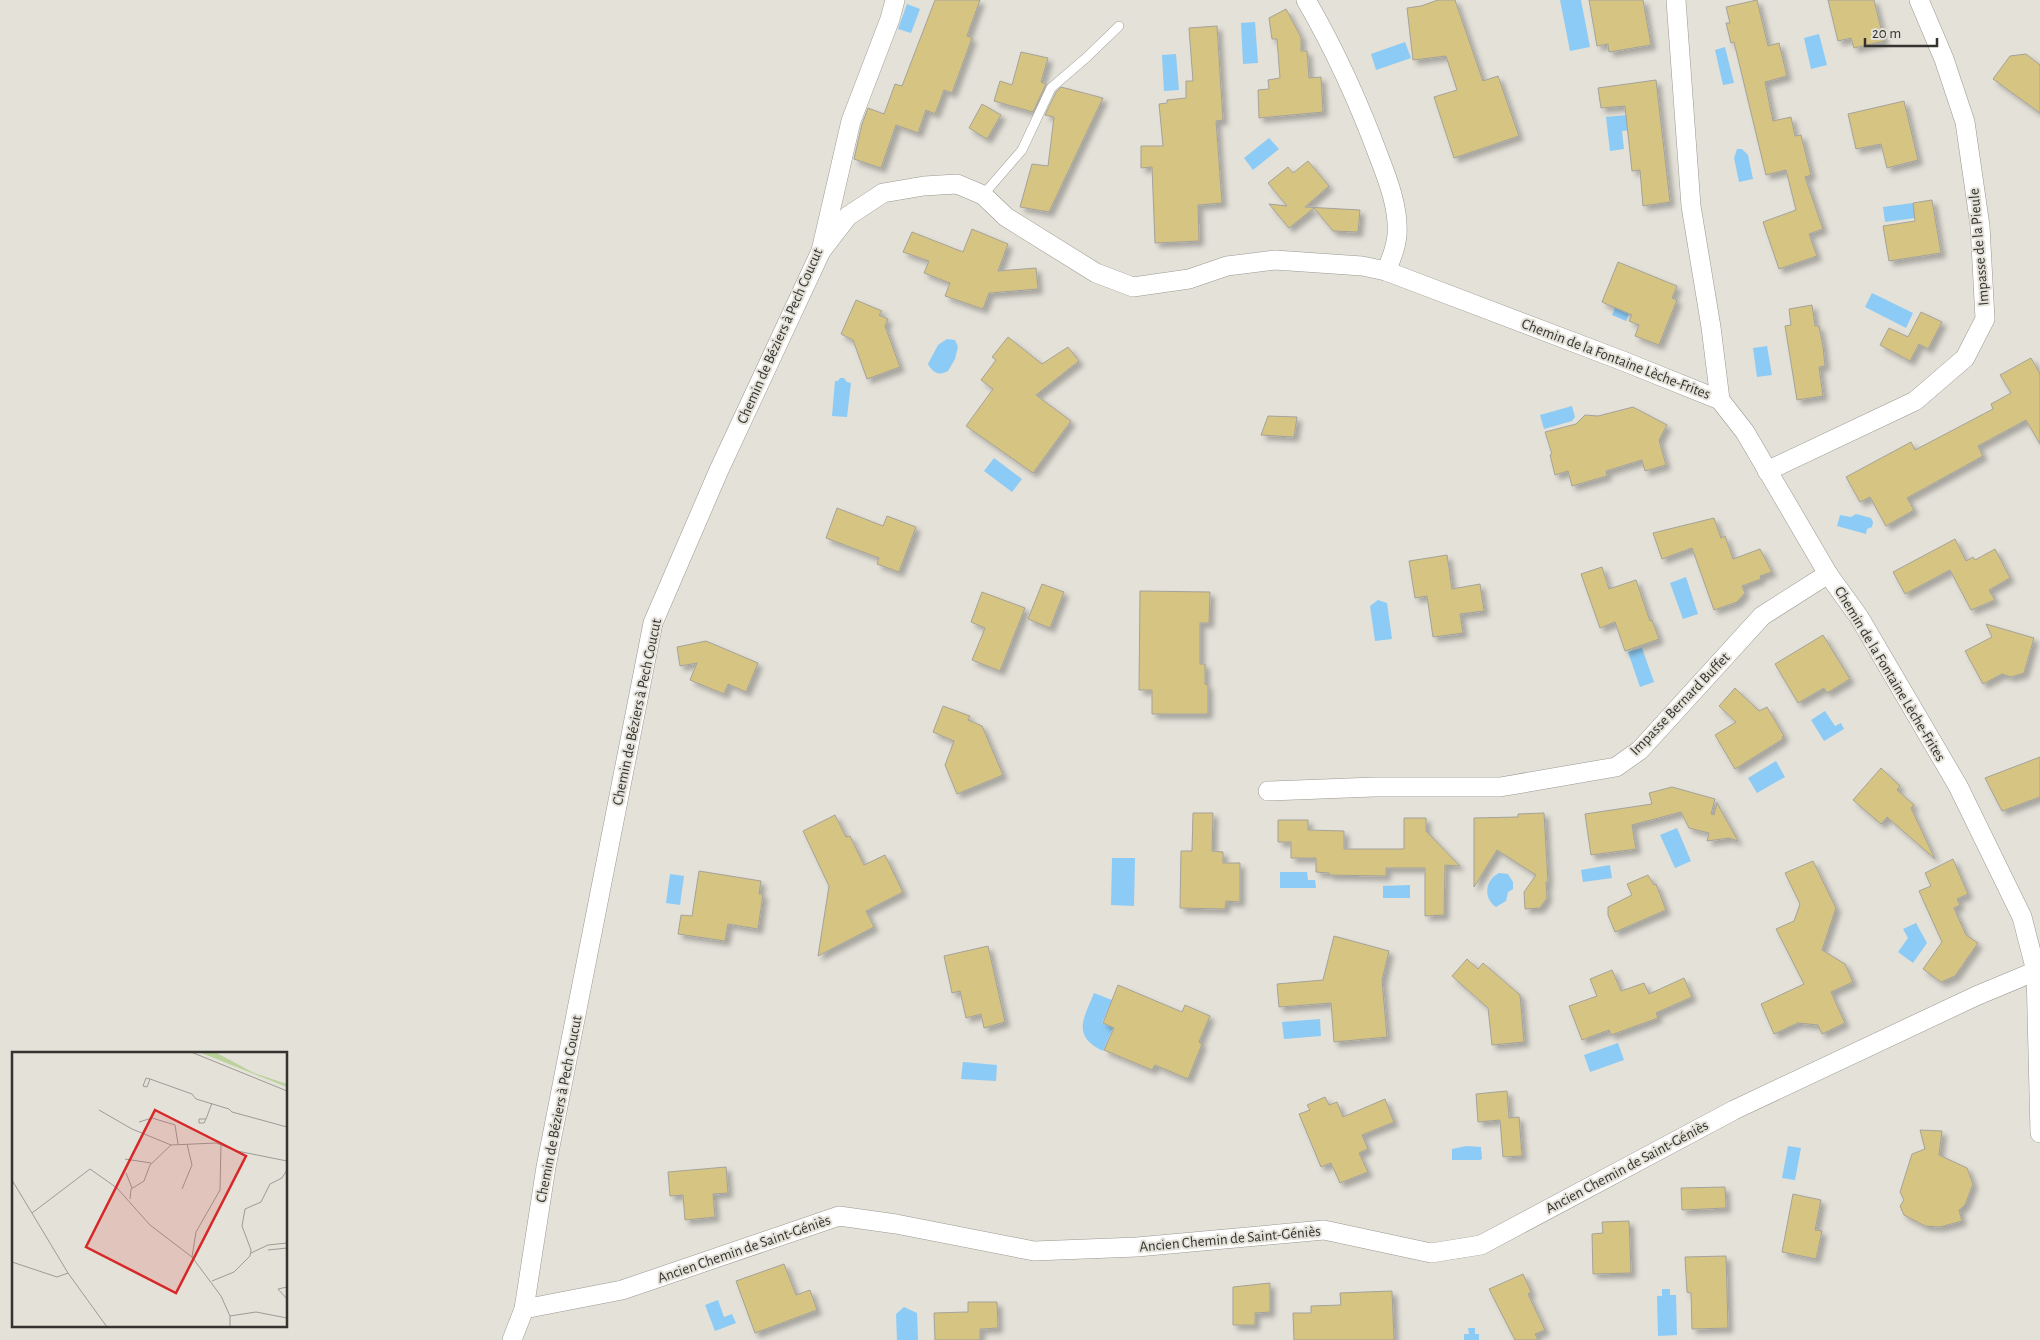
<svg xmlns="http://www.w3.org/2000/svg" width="2040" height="1340" viewBox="0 0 2040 1340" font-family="'Alegreya Sans',sans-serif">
  <defs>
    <filter id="shadow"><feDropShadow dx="4.5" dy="4.5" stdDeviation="2.5" flood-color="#0004"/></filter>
  </defs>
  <rect width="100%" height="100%" fill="#e3e1d8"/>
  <!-- water -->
  <g fill="#8ccbf5">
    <path d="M 1560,0 L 1581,0 L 1590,47 L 1570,51 Z"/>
    <path d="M 907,4 L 920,9 L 911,33 L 898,29 Z"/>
    <path d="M 1255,22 L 1258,63 L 1243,64 L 1241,23 Z"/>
    <path d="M 1819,34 L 1827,65 L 1811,69 L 1804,38 Z"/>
    <path d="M 1405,42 L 1411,58 L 1376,70 L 1371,54 Z"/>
    <path d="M 1725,47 L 1734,83 L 1723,85 L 1715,50 Z"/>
    <path d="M 1176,54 L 1179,90 L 1164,91 L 1162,55 Z"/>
    <path d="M 1628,115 L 1630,130 L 1622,131 L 1624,149 L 1610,151 L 1606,117 Z"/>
    <path d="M 1269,138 L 1279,149 L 1253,170 L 1244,158 Z"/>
    <path d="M 1737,149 L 1742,149 L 1748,155 L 1753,179 L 1739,182 L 1734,158 Z"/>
    <path d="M 1913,203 L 1915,218 L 1885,222 L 1883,207 Z"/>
    <path d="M 1623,288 L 1637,293 L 1626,321 L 1612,315 Z"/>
    <path d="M 1872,293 L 1913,313 L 1906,328 L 1865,307 Z"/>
    <path d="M 947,339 L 955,340 L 958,347 L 955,359 L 948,371 C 939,376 933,373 928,364 L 938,345 Z"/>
    <path d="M 1767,346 L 1772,375 L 1757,377 L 1753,348 Z"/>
    <path d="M 840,378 L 844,378 L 847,382 L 851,383 L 847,417 L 832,416 L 835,381 L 838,381 Z"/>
    <path d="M 1572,406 L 1575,417 L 1572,421 L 1544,429 L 1540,415 Z"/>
    <path d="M 994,458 L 1022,479 L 1012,492 L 984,471 Z"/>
    <path d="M 1856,514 L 1871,518 L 1873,522 L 1872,527 L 1867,529 L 1866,534 L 1837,526 L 1840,515 L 1851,517 Z"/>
    <path d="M 1686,577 L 1698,614 L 1683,619 L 1670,583 Z"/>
    <path d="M 1378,600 L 1387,603 L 1392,639 L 1375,641 L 1370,606 Z"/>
    <path d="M 1642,648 L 1654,682 L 1640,687 L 1628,652 Z"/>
    <path d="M 1825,711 L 1835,726 L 1841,723 L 1844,729 L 1824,741 L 1811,720 Z"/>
    <path d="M 1776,761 L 1785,777 L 1757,793 L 1748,778 Z"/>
    <path d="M 1677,828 L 1691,861 L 1675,868 L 1660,835 Z"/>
    <path d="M 1112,858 L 1135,858 L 1134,906 L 1111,905 Z"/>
    <path d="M 1610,865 L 1612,878 L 1583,882 L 1581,870 Z"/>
    <path d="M 1280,872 L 1307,872 L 1308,880 L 1315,880 L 1316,888 L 1280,888 Z"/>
    <path d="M 1499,873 L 1508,874 L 1513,882 L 1513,889 L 1508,892 L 1506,901 L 1496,907 C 1483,898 1485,880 1499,873 Z"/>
    <path d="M 670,874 L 684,876 L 680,905 L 666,903 Z"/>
    <path d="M 1410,885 L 1410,898 L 1383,898 L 1383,886 Z"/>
    <path d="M 1916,923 L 1927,943 L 1913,963 L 1898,952 L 1908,938 L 1903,929 Z"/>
    <path d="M 1094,993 L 1112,1000 L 1102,1023 L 1113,1028 L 1103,1051 C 1071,1036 1084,1018 1094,993 Z"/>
    <path d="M 1320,1019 L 1321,1036 L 1284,1039 L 1282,1022 Z"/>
    <path d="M 1618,1043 L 1624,1060 L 1590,1072 L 1584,1055 Z"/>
    <path d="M 963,1062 L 997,1065 L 996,1081 L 961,1079 Z"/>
    <path d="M 1466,1146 L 1481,1147 L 1482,1159 L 1480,1160 L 1452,1160 L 1452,1149 Z"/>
    <path d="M 1788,1146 L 1801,1148 L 1795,1180 L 1782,1178 Z"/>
    <path d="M 1662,1289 L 1670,1289 L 1670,1295 L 1676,1295 L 1677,1335 L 1658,1336 L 1657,1296 L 1662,1296 Z"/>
    <path d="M 718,1300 L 724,1317 L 732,1314 L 736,1323 L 715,1331 L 705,1305 Z"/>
    <path d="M 904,1307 L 917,1313 L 918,1340 L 897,1340 L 896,1314 Z"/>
    <path d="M 1468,1328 L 1475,1328 L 1475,1334 L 1479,1334 L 1479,1340 L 1464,1340 L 1464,1334 L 1469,1334 Z"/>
  </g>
  <!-- building -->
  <g fill="#d6c482" stroke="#a5a29a" filter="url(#shadow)">
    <path d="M 935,0 L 980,0 L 967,36 L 972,38 L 952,93 L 944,90 L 935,114 L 926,110 L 918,133 L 896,125 L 881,168 L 854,159 L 862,124 L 868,108 L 884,114 L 895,84 L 902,86 Z"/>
    <path d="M 1438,0 L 1455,0 L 1483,81 L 1498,76 L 1519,136 L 1454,158 L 1434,97 L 1457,90 L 1446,56 L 1413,60 L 1407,8 L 1421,6 Z"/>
    <path d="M 1589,0 L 1643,0 L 1651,45 L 1609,52 L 1608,44 L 1597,46 Z"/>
    <path d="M 1757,0 L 1768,46 L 1779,43 L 1787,76 L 1765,82 L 1773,121 L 1791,117 L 1795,136 L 1801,135 L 1811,175 L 1805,177 L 1823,229 L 1809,234 L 1817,256 L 1779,269 L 1763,222 L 1796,210 L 1786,170 L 1766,175 L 1734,42 L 1731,43 L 1726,23 L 1730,23 L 1726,7 Z"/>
    <path d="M 1828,0 L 1874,0 L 1884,41 L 1854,48 L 1851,38 L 1838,41 Z"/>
    <path d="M 1286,9 L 1301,37 L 1301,51 L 1307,51 L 1309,78 L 1321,77 L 1323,112 L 1259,118 L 1258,90 L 1269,89 L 1268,80 L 1280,78 L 1277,39 L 1272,39 L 1269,18 Z"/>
    <path d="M 1217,26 L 1223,120 L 1216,121 L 1222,203 L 1198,205 L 1199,241 L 1155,243 L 1152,167 L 1141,168 L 1141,146 L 1163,146 L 1159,104 L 1167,103 L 1167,100 L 1186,98 L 1186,81 L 1193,81 L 1189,28 Z"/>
    <path d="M 1021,52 L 1048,58 L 1041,82 L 1046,84 L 1033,112 L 994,101 L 1000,81 L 1012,85 Z"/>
    <path d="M 2026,54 L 2040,65 L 2040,113 L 1993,79 L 2010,56 Z"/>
    <path d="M 1656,80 L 1670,202 L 1643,206 L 1640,170 L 1632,171 L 1625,106 L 1601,108 L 1598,88 Z"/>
    <path d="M 1061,87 L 1103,98 L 1049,212 L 1020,207 L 1032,164 L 1048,166 L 1054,117 L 1045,115 L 1056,92 Z"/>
    <path d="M 1904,101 L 1918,160 L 1887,168 L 1881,144 L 1856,149 L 1848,114 Z"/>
    <path d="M 982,104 L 1001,115 L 987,139 L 969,128 Z"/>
    <path d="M 1308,161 L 1329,186 L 1305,207 L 1360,210 L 1358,232 L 1333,231 L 1314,208 L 1289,228 L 1269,204 L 1287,206 L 1268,183 L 1288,167 L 1293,173 Z"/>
    <path d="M 1932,200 L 1941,253 L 1889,261 L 1883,226 L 1915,221 L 1913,203 Z"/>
    <path d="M 972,229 L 1008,244 L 998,271 L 1036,268 L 1038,289 L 989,293 L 983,309 L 945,296 L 950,283 L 924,273 L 929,261 L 903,252 L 912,232 L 963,252 Z"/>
    <path d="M 1618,262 L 1677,286 L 1672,298 L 1677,300 L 1659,345 L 1635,336 L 1639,325 L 1629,321 L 1632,315 L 1602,302 Z"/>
    <path d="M 856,300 L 882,311 L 879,315 L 888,319 L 885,326 L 900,367 L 867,379 L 853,340 L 841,334 Z"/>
    <path d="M 1812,305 L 1815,326 L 1819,326 L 1823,347 L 1825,366 L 1819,367 L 1823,396 L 1797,400 L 1785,326 L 1791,325 L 1789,309 Z"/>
    <path d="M 1921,312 L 1942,322 L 1928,349 L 1919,344 L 1910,361 L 1880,345 L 1889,328 L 1908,337 Z"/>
    <path d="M 1008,337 L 1042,364 L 1068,347 L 1079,361 L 1036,395 L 1071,421 L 1033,473 L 966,426 L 993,389 L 981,380 L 996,360 L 992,357 Z"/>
    <path d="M 2031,358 L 2040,374 L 2040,444 L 2026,420 L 1978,446 L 1983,456 L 1907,498 L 1914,510 L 1886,526 L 1870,497 L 1860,502 L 1846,477 L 1911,442 L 1915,450 L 1993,409 L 1991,404 L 2011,393 L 2000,375 Z"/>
    <path d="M 1633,407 L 1667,425 L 1659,440 L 1666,465 L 1645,471 L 1642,460 L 1606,471 L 1607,476 L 1572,486 L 1568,471 L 1555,475 L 1550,455 L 1552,454 L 1545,432 L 1576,424 L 1585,415 L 1598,416 Z"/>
    <path d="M 1268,416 L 1297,417 L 1294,437 L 1261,435 Z"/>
    <path d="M 837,508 L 883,526 L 887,516 L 916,527 L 899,572 L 877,564 L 879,558 L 826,538 Z"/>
    <path d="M 1714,518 L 1721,538 L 1725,536 L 1733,559 L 1760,549 L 1772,572 L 1760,576 L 1761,579 L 1742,586 L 1745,593 L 1737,602 L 1714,610 L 1692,548 L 1662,559 L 1653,533 Z"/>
    <path d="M 1955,539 L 1966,561 L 1973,557 L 1975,560 L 1995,549 L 2010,578 L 1989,590 L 1995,600 L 1971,610 L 1950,570 L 1905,594 L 1893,572 Z"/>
    <path d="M 1447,555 L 1452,589 L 1480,584 L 1484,611 L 1460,614 L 1463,633 L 1433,637 L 1427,596 L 1415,598 L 1409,561 Z"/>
    <path d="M 1602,567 L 1609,589 L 1636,580 L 1650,621 L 1652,620 L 1659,639 L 1625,651 L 1615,622 L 1600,628 L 1581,574 Z"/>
    <path d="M 1042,584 L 1064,592 L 1050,628 L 1028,619 Z"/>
    <path d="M 1140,591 L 1210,592 L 1209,623 L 1200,623 L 1200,664 L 1205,664 L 1205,684 L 1208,685 L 1208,714 L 1152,714 L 1152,690 L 1139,690 Z"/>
    <path d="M 982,592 L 1025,608 L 1000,671 L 972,660 L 985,628 L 971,622 Z"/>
    <path d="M 1986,624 L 2034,638 L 2024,673 L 2011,677 L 2002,674 L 1983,684 L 1965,651 L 1992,637 Z"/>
    <path d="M 1823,635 L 1850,679 L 1827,693 L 1824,688 L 1798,703 L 1775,664 Z"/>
    <path d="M 706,641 L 758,663 L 746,692 L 728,684 L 724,694 L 690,680 L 697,663 L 680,666 L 677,647 Z"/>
    <path d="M 1735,688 L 1759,711 L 1767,707 L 1784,736 L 1782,737 L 1783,739 L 1735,769 L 1715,735 L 1736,722 L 1719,706 Z"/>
    <path d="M 943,706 L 970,716 L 968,720 L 982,726 L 1003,775 L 957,794 L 945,765 L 954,741 L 933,732 Z"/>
    <path d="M 2040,757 L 2040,797 L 2002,811 L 1985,778 Z"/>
    <path d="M 1881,768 L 1900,786 L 1897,790 L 1914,805 L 1911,808 L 1935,859 L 1887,817 L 1881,824 L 1853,800 Z"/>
    <path d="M 1672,787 L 1715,799 L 1711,814 L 1714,815 L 1717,803 L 1738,841 L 1729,838 L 1707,841 L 1709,833 L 1689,828 L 1681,812 L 1632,825 L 1636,849 L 1591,855 L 1585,814 L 1652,804 L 1649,793 Z"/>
    <path d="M 1193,813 L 1213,813 L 1212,851 L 1223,852 L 1223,863 L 1240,863 L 1240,902 L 1226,901 L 1225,909 L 1180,908 L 1181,851 L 1192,851 Z"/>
    <path d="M 1544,813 L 1548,883 L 1546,882 L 1547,898 L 1540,908 L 1525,909 L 1524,892 L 1536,875 L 1497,850 L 1474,887 L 1474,818 L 1518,817 L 1518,814 Z"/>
    <path d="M 835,815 L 846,837 L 850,836 L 864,865 L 885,855 L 903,892 L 866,911 L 874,927 L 818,956 L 829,886 L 803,831 Z"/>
    <path d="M 1404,818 L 1426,818 L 1426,831 L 1460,866 L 1445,865 L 1444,915 L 1425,916 L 1425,868 L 1386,868 L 1386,876 L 1329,875 L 1329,873 L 1316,872 L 1316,858 L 1291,858 L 1291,842 L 1278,842 L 1278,820 L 1308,820 L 1308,830 L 1344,831 L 1344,849 L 1404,849 Z"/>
    <path d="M 1953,859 L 1968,894 L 1957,899 L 1960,905 L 1954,908 L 1966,935 L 1978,943 L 1955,976 L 1941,982 L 1923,969 L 1942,942 L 1919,891 L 1931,886 L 1925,873 Z"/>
    <path d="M 1813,861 L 1836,908 L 1822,950 L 1845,964 L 1853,982 L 1831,992 L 1845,1023 L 1822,1034 L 1818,1025 L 1798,1023 L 1774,1034 L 1761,1004 L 1804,984 L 1776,929 L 1794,921 L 1800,904 L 1785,873 Z"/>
    <path d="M 699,871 L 761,881 L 759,894 L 763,894 L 758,929 L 728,924 L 725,941 L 678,934 L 681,915 L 692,916 Z"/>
    <path d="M 1648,875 L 1654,885 L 1656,884 L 1666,910 L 1615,932 L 1608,915 L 1608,907 L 1632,895 L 1627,884 Z"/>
    <path d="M 1334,936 L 1389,951 L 1382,980 L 1387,1037 L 1334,1042 L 1331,1003 L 1279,1007 L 1277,984 L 1323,980 Z"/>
    <path d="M 988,946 L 1005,1022 L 984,1028 L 981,1014 L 966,1018 L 960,991 L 952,993 L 944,956 Z"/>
    <path d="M 1467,959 L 1478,969 L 1483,963 L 1520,995 L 1524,1042 L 1492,1045 L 1488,1008 L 1452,976 Z"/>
    <path d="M 1612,970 L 1621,991 L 1644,983 L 1649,994 L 1684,978 L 1692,997 L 1656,1013 L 1658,1018 L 1611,1035 L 1609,1030 L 1582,1040 L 1569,1006 L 1597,996 L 1590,979 Z"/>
    <path d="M 1118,985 L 1182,1012 L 1185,1005 L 1210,1016 L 1199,1042 L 1202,1044 L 1188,1079 L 1155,1065 L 1152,1070 L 1104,1050 L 1114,1028 L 1103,1023 Z"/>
    <path d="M 1507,1091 L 1509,1118 L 1519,1117 L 1522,1156 L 1503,1157 L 1500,1120 L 1478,1122 L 1476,1094 Z"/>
    <path d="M 1325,1097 L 1329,1105 L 1337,1102 L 1343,1117 L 1385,1099 L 1394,1122 L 1362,1135 L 1368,1149 L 1359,1153 L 1368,1172 L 1340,1183 L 1331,1163 L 1321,1167 L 1299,1114 L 1310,1110 L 1307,1105 Z"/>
    <path d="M 1920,1130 L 1942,1131 L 1939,1155 L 1967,1168 L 1973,1184 L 1965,1205 L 1959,1210 L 1962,1221 L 1940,1227 L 1925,1226 L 1904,1215 L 1900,1206 L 1904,1200 L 1900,1192 L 1912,1154 L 1925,1149 Z"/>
    <path d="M 726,1167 L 728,1193 L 713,1194 L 715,1217 L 685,1220 L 683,1195 L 670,1196 L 668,1172 Z"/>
    <path d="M 1725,1187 L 1726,1208 L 1682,1210 L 1681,1188 Z"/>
    <path d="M 1793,1194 L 1821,1200 L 1815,1230 L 1822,1231 L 1816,1259 L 1782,1252 Z"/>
    <path d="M 1629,1221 L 1631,1273 L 1593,1274 L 1592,1234 L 1603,1233 L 1602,1222 Z"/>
    <path d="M 1726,1256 L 1728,1328 L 1692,1329 L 1691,1293 L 1687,1292 L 1685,1257 Z"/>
    <path d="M 784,1264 L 796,1295 L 810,1290 L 817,1310 L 755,1333 L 736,1281 Z"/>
    <path d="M 1523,1274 L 1531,1292 L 1528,1294 L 1545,1330 L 1535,1334 L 1538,1340 L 1515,1340 L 1489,1289 Z"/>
    <path d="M 1270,1283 L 1270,1312 L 1255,1313 L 1255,1325 L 1233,1325 L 1233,1287 Z"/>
    <path d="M 1392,1291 L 1394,1340 L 1294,1340 L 1293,1313 L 1311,1313 L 1311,1306 L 1341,1305 L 1340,1293 Z"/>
    <path d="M 968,1302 L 997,1302 L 998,1328 L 980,1329 L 980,1340 L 935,1340 L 934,1313 L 968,1312 Z"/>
  </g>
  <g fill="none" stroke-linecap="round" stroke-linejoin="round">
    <!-- service casing -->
    <g stroke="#9a9890" stroke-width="10">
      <path id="service" d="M 983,195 L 1022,150 L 1051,88 L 1087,57 L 1119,26"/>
    </g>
    <!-- minor casing -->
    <g stroke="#9a9890" stroke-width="20">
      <g id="minor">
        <path d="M 1306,0 C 1335,50 1359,103 1379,157 C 1388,180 1399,209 1397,235 C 1396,247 1391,260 1386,271"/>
        <path d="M 1676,0 L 1691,206 L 1711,327 L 1720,400"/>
        <path d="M 821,251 L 848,216 L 883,193 L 924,186 L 957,184 L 983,195 L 1006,217 L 1096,273 L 1133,287 L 1189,279 L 1227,266 L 1275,260 L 1362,266 L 1386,271 L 1623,361 L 1720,400 L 1745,432 L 1828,574 L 1859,617 L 1958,786 L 2022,917 L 2036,971 L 2040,1133"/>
        <path d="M 1767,471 L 1915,401 L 1965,358 L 1985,319 L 1980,226 L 1965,122 L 1944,59 L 1919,0"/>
        <path d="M 1268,791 L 1374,787 L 1500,787 L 1616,767 L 1640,750 L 1762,616 L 1828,574"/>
        <path d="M 524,1309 L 622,1290 L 839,1216 L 896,1224 L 1034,1251 L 1137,1247 L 1324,1230 L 1431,1253 L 1481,1245 L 1734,1110 L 1976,996 L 2036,971"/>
        <path d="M 512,1340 L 524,1309 L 546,1167 L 653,623 L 719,470 L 821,251 L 851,121 L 890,19 L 895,0"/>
      </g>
    </g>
    <!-- service -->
    <use href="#service" stroke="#fff" stroke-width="9"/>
    <!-- minor -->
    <use href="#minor" stroke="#fff" stroke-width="19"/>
  </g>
  <g text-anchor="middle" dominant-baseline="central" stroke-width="4" stroke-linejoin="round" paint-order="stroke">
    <!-- street labels -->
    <g font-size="15" fill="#34332f" stroke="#e3e1d8">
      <text transform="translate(1979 247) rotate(-95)">Impasse de la Pieule</text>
      <text transform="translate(780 336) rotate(-66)">Chemin de Béziers à Pech Coucut</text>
      <text transform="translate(1616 359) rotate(21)">Chemin de la Fontaine Lèche-Frites</text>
      <text transform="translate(1890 674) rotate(59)">Chemin de la Fontaine Lèche-Frites</text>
      <text transform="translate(1680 704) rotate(-46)">Impasse Bernard Buffet</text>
      <text transform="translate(637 712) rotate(-78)">Chemin de Béziers à Pech Coucut</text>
      <text transform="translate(559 1109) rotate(-79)">Chemin de Béziers à Pech Coucut</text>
      <text transform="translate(1627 1167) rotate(-28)">Ancien Chemin de Saint-Géniès</text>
      <text transform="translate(1230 1239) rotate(-5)">Ancien Chemin de Saint-Géniès</text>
      <text transform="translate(744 1249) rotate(-19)">Ancien Chemin de Saint-Géniès</text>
    </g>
  </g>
  <!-- overview -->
  <g transform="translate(12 1052)">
    <rect width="275" height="275" fill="#e3e1d8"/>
    <path d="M 187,0 L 203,0 L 242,21 L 275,32 L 275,35 Z" fill="#bbd29c"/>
    <path fill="none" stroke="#9d9b94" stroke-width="1" d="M 179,0 L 275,39M 138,27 L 135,35 L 131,34 L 134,26 L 138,27 L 180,42 L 184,47 L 217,57 L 220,60 L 275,75M 87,58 L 120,77 L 159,93M 194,67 L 192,71 L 187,71 L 187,67 L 194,67 L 200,51M 127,70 L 140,66 L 163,73 L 166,92M 113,107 L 139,111M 114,121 L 120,136M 0,128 L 56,221 L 95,275M 170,137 L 180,113 L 175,92M 118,147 L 119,137 L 132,129 L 138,113 L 159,93 L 204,91 L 225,99 L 275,109M 20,161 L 78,117 L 105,136 L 138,173 L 180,205 L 209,244 L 218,264 L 218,275M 256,198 L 275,196M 239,201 L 256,193 L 275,191M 180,205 L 184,180 L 208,138 L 209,91M 0,210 L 45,225 L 56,221M 200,229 L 222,220 L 238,204 L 239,198 L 230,174 L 233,157 L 249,150 L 258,132 L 270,126 L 275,118M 275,235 L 266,237 L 275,247M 218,264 L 244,260 L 275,266"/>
    <path fill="#d62828" fill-opacity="0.15" stroke="#d62828" stroke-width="2.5" d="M 143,58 L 234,104 L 164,241 L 74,195 Z"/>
    <rect width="275" height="275" fill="none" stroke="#34332f" stroke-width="2.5"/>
  </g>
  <!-- scale -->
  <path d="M1865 38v8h72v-8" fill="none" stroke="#34332f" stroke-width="2.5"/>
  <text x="1872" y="38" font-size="15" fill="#34332f" stroke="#e3e1d8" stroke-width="4" paint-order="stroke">20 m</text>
</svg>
